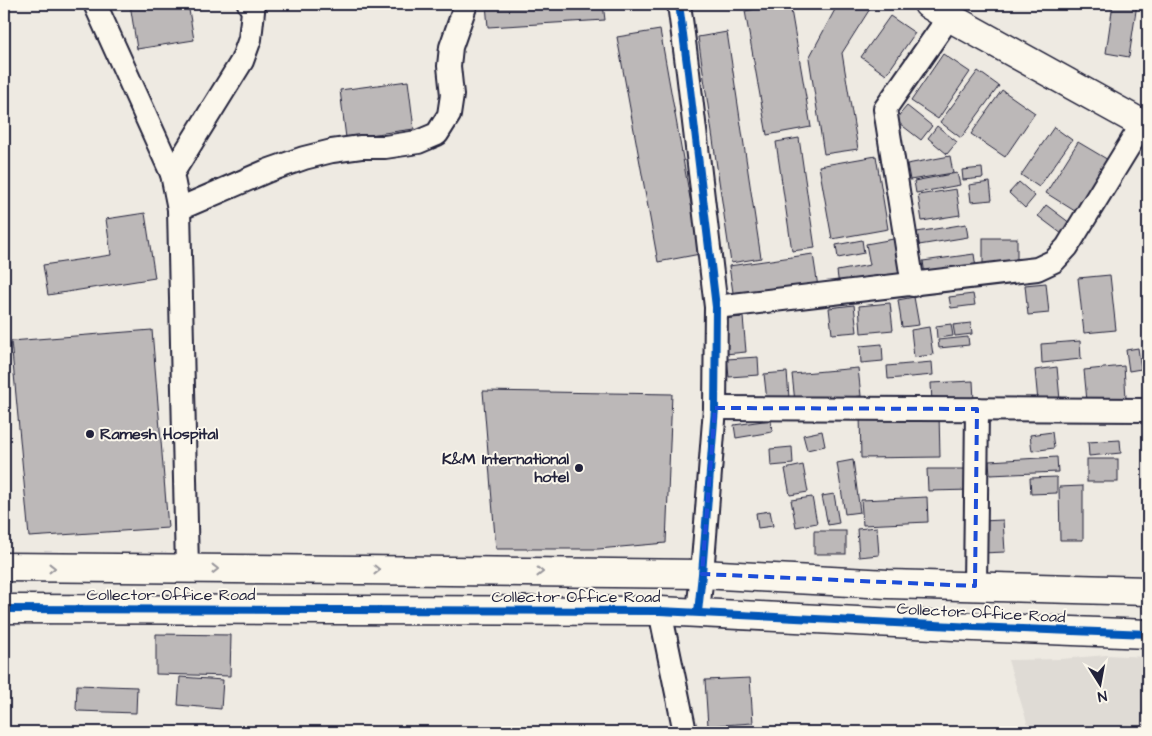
<svg xmlns="http://www.w3.org/2000/svg" width="1152" height="736" viewBox="0 0 1152 736" font-family="'Architects Daughter',sans-serif">
  <rect width="100%" height="100%" fill="#eeeae2"/>
  <filter id="ink" filterUnits="userSpaceOnUse"><feTurbulence type="fractalNoise" baseFrequency=".02" numOctaves="2"/><feDisplacementMap in="SourceGraphic" scale="10" xChannelSelector="R" yChannelSelector="G"/><feConvolveMatrix kernelMatrix="1 2 1 2 8 2 1 2 1" color-interpolation-filters="sRGB"/></filter>
  <g filter="url(#ink)">
    <!-- built -->
    <path fill="#dfdbd5" d="M 1106,655 L 1148,657 L 1148,732 L 1030,732 L 1008,660 L 1061,659 Z"/>
    <!-- building -->
    <g fill="#bcb8b8" stroke="#22223b">
      <path d="M 130,4 L 188,4 L 194,40 L 137,49 Z"/>
      <path d="M 486,4 L 603,4 L 605,20 L 488,27 Z"/>
      <path d="M 785,4 L 790,4 L 811,127 L 767,135 L 745,11 Z"/>
      <path d="M 838,4 L 873,4 L 842,53 L 858,149 L 824,154 L 809,58 Z"/>
      <path d="M 1113,4 L 1137,4 L 1129,57 L 1106,53 Z"/>
      <path d="M 890,16 L 915,33 L 886,75 L 861,57 Z"/>
      <path d="M 660,30 L 700,254 L 658,262 L 617,37 Z"/>
      <path d="M 727,32 L 761,258 L 731,263 L 698,37 Z"/>
      <path d="M 943,54 L 970,72 L 938,119 L 911,101 Z"/>
      <path d="M 978,71 L 999,86 L 961,138 L 940,122 Z"/>
      <path d="M 408,81 L 414,129 L 346,138 L 340,90 Z"/>
      <path d="M 1002,90 L 1035,113 L 1005,157 L 971,134 Z"/>
      <path d="M 907,106 L 932,126 L 921,140 L 895,120 Z"/>
      <path d="M 937,126 L 957,142 L 947,154 L 928,138 Z"/>
      <path d="M 1054,127 L 1072,140 L 1039,187 L 1021,175 Z"/>
      <path d="M 799,138 L 815,248 L 792,251 L 776,142 Z"/>
      <path d="M 1078,142 L 1110,161 L 1078,213 L 1046,193 Z"/>
      <path d="M 876,156 L 888,229 L 832,239 L 819,166 Z"/>
      <path d="M 950,156 L 953,173 L 910,180 L 907,164 Z"/>
      <path d="M 982,168 L 983,178 L 963,180 L 962,170 Z"/>
      <path d="M 957,173 L 960,185 L 916,193 L 914,181 Z"/>
      <path d="M 990,182 L 992,200 L 971,202 L 969,185 Z"/>
      <path d="M 1019,182 L 1035,196 L 1025,208 L 1009,193 Z"/>
      <path d="M 956,189 L 960,215 L 922,221 L 918,195 Z"/>
      <path d="M 1046,205 L 1070,223 L 1062,234 L 1038,216 Z"/>
      <path d="M 145,213 L 155,278 L 48,295 L 43,265 L 111,255 L 106,219 Z"/>
      <path d="M 966,224 L 968,237 L 919,245 L 917,232 Z"/>
      <path d="M 899,238 L 905,275 L 839,286 L 837,271 L 870,265 L 866,244 Z"/>
      <rect x="983" y="238" width="34" height="29"/>
      <path d="M 862,240 L 864,253 L 838,258 L 836,245 Z"/>
      <path d="M 813,254 L 818,287 L 734,299 L 729,266 Z"/>
      <path d="M 974,254 L 976,268 L 925,275 L 923,261 Z"/>
      <path d="M 1110,275 L 1116,330 L 1084,333 L 1078,278 Z"/>
      <path d="M 1046,283 L 1049,313 L 1028,315 L 1025,285 Z"/>
      <path d="M 973,294 L 975,305 L 951,308 L 949,297 Z"/>
      <path d="M 914,297 L 919,325 L 902,327 L 898,300 Z"/>
      <path d="M 890,303 L 893,330 L 861,333 L 859,306 Z"/>
      <path d="M 854,305 L 857,332 L 832,334 L 829,308 Z"/>
      <path d="M 743,317 L 746,352 L 725,354 L 722,319 Z"/>
      <path d="M 971,323 L 972,334 L 955,336 L 953,325 Z"/>
      <path d="M 951,324 L 953,336 L 937,338 L 936,326 Z"/>
      <path d="M 929,327 L 933,355 L 914,357 L 911,330 Z"/>
      <path d="M 152,330 L 168,528 L 29,537 L 11,341 Z"/>
      <path d="M 968,337 L 969,345 L 939,348 L 938,340 Z"/>
      <path d="M 1080,341 L 1081,359 L 1042,363 L 1041,344 Z"/>
      <path d="M 882,344 L 883,361 L 861,363 L 860,346 Z"/>
      <path d="M 1138,348 L 1141,369 L 1129,371 L 1126,350 Z"/>
      <path d="M 758,357 L 759,375 L 729,377 L 727,359 Z"/>
      <path d="M 932,362 L 933,375 L 888,379 L 887,366 Z"/>
      <path d="M 1124,366 L 1126,398 L 1087,401 L 1084,370 Z"/>
      <path d="M 1057,367 L 1060,400 L 1038,402 L 1035,370 Z"/>
      <path d="M 858,368 L 861,396 L 795,402 L 792,374 Z"/>
      <path d="M 787,372 L 789,398 L 767,401 L 764,374 Z"/>
      <path d="M 973,381 L 974,401 L 932,403 L 931,383 Z"/>
      <path d="M 483,391 L 672,394 L 666,543 L 598,549 L 496,549 Z"/>
      <path d="M 939,414 L 940,457 L 861,458 L 860,415 Z"/>
      <path d="M 771,420 L 772,432 L 736,438 L 734,425 Z"/>
      <path d="M 822,431 L 825,446 L 807,450 L 803,435 Z"/>
      <path d="M 1052,432 L 1054,448 L 1032,451 L 1030,435 Z"/>
      <path d="M 1120,440 L 1121,453 L 1089,456 L 1088,442 Z"/>
      <path d="M 792,447 L 793,464 L 771,466 L 770,449 Z"/>
      <path d="M 1057,457 L 1058,472 L 990,475 L 989,461 Z"/>
      <rect x="1087" y="459" width="31" height="23"/>
      <path d="M 853,460 L 860,512 L 845,514 L 837,463 Z"/>
      <path d="M 803,465 L 808,492 L 790,495 L 785,469 Z"/>
      <path d="M 927,469 L 973,469 L 973,490 L 928,491 Z"/>
      <path d="M 1057,477 L 1057,493 L 1031,494 L 1030,478 Z"/>
      <path d="M 1083,486 L 1083,540 L 1060,540 L 1059,487 Z"/>
      <path d="M 834,494 L 839,523 L 828,525 L 822,496 Z"/>
      <path d="M 812,497 L 817,523 L 796,527 L 791,500 Z"/>
      <path d="M 927,497 L 928,522 L 863,525 L 861,500 Z"/>
      <path d="M 770,511 L 773,526 L 758,528 L 756,513 Z"/>
      <path d="M 1003,520 L 1005,552 L 982,553 L 981,521 Z"/>
      <path d="M 877,527 L 879,555 L 859,557 L 857,529 Z"/>
      <rect x="814" y="531" width="32" height="23"/>
      <path d="M 156,634 L 231,635 L 230,676 L 156,674 Z"/>
      <path d="M 180,677 L 223,680 L 221,709 L 178,705 Z"/>
      <path d="M 750,678 L 753,723 L 708,726 L 705,680 Z"/>
      <path d="M 77,685 L 137,687 L 136,713 L 78,711 L 76,709 Z"/>
    </g>
    <g fill="none" stroke-linecap="round" stroke-linejoin="round">
      <!-- minor casing -->
      <g stroke="#22223b" stroke-width="26">
        <g id="minor">
          <path d="M 95,4 L 172,174 L 179,209 L 187,569"/>
          <path d="M 679,4 L 688,72 L 716,307 L 715,408 L 702,574 L 698,612"/>
          <path d="M 172,174 L 242,61 L 250,39 L 253,11 L 249,4"/>
          <path d="M 179,209 L 267,171 L 304,158 L 332,151 L 361,147 L 385,147 L 418,142 L 437,134 L 449,115 L 452,95 L 449,66 L 451,47 L 466,4"/>
          <path d="M 913,285 L 885,109 L 949,17"/>
          <path d="M 716,307 L 1037,269 L 1054,261 L 1067,247 L 1143,123"/>
          <path d="M 715,408 L 1148,410"/>
          <path d="M 975,586 L 977,409"/>
          <path d="M 660,611 L 685,732"/>
        </g>
      </g>
      <!-- tertiary casing -->
      <g stroke="#22223b" stroke-width="31">
        <g id="tertiary">
          <path d="M 928,4 L 949,17 L 1148,127"/>
          <path d="M 4,567 L 360,570 L 702,574 L 888,584 L 1148,591"/>
          <path d="M 4,609 L 660,611 L 974,627 L 1148,634"/>
        </g>
      </g>
      <!-- minor -->
      <use href="#minor" stroke="#fbf7ec" stroke-width="22"/>
      <!-- tertiary -->
      <use href="#tertiary" stroke="#fbf7ec" stroke-width="28"/>
      <!-- cycleway casing -->
      <g stroke="#fbf7ec" stroke-width="11">
        <g id="cycleway">
          <path d="M 679,4 L 688,72 L 716,307 L 715,408 L 702,574 L 698,612"/>
          <path d="M 4,609 L 660,611 L 974,627 L 1148,634"/>
        </g>
      </g>
      <!-- cycleway -->
      <use href="#cycleway" stroke="#0057b8" stroke-width="8"/>
    </g>
    <!-- one-way arrows -->
    <defs><path id="oneway-chevron" d="M-2-3.5L2.5 0L-2 3.5" fill="none" stroke-width="1.6" stroke-linecap="round" stroke-linejoin="round" transform="scale(1.25)"/></defs>
    <g stroke="#99979c">
      <use href="#oneway-chevron" transform="translate(52 568)"/>
      <use href="#oneway-chevron" transform="translate(215 569)"/>
      <use href="#oneway-chevron" transform="translate(377 570) rotate(1)"/>
      <use href="#oneway-chevron" transform="translate(540 572) rotate(1)"/>
    </g>
  </g>
  <!-- marked area -->
  <path fill="none" stroke="#1d4ed8" stroke-width="4" stroke-dasharray="10 6" stroke-linejoin="round" d="M 715,408 L 977,409 L 975,586 L 702,574 Z"/>
  <!-- markers -->
  <g fill="#22223b" stroke="#fbf7ec" stroke-width="2">
    <circle cx="90" cy="434" r="5"/>
    <circle cx="579" cy="468" r="5"/>
  </g>
  <g text-anchor="middle" dominant-baseline="central" stroke-width="4" stroke-linejoin="round" paint-order="stroke">
    <!-- poi labels -->
    <g font-size="16" font-weight="bold" fill="#22223b" stroke="#fbf7ec" text-anchor="start">
      <text x="100" y="434">Ramesh Hospital</text>
      <text x="569" y="459" text-anchor="end">K&amp;M International<tspan x="569" dy="18">hotel</tspan></text>
    </g>
    <!-- street labels -->
    <g font-size="16" fill="#22223b" stroke="#fbf7ec">
      <text x="171" y="595">Collector Office Road</text>
      <text x="576" y="597">Collector Office Road</text>
      <text transform="translate(981 613) rotate(3)">Collector Office Road</text>
    </g>
  </g>
  <!-- margin -->
  <rect width="1152" height="736" fill="none" stroke="#fbf7ec" stroke-width="20"/>
  <rect x="10" y="10" width="1132" height="716" fill="none" stroke="#22223b" stroke-width="2" filter="url(#ink)"/>
  <!-- north arrow -->
  <g transform="translate(1100 684) rotate(169)" stroke="#fbf7ec" stroke-width="4" paint-order="stroke">
  <path d="M0-4L9 19L0 12L-9 19Z" fill="#22223b"/>
  <text y="-8" font-size="14" font-weight="bold" text-anchor="middle" fill="#22223b">N</text>
  </g>
</svg>
